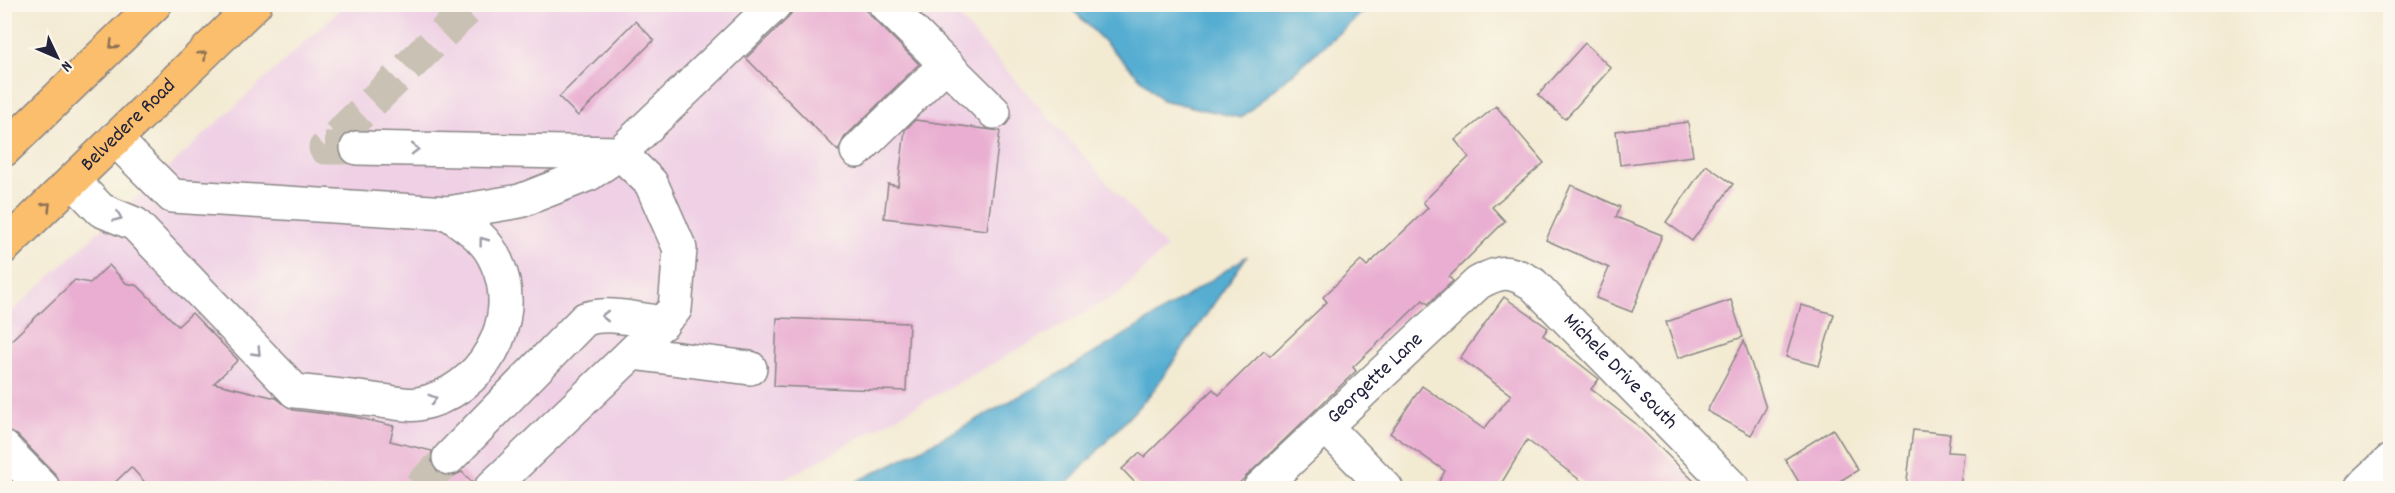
<svg xmlns="http://www.w3.org/2000/svg" width="2395" height="493" viewBox="0 0 2395 493" font-family="Dekko,sans-serif">
  <rect width="100%" height="100%" fill="#fbf7ec"/>
  <filter id="ink" filterUnits="userSpaceOnUse"><feTurbulence type="fractalNoise" baseFrequency=".0167" numOctaves="2"/><feDisplacementMap in="SourceGraphic" scale="12" xChannelSelector="R" yChannelSelector="G"/><feConvolveMatrix kernelMatrix="1 2 1 2 8 2 1 2 1" color-interpolation-filters="sRGB"/></filter>
  <filter id="wash" filterUnits="userSpaceOnUse"><feTurbulence type="fractalNoise" baseFrequency=".008" numOctaves="4" result="noise"/><feDisplacementMap in="SourceGraphic" scale="24" xChannelSelector="R" yChannelSelector="G"/><feGaussianBlur stdDeviation="1.35" result="paint"/><feColorMatrix in="noise" values="0 0 0 0 0 0 0 0 0 0 0 0 0 0 0 0 0 1.4 0 .05"/><feComposite in="paint" operator="in"/></filter>
  <g filter="url(#wash)">
    <rect width="100%" height="100%" fill="#f3ead2"/>
    <!-- built -->
    <path fill="#efd0e5" d="M 345,5 L 948,5 L 1166,248 L 1120,293 L 769,488 L 5,488 L 5,318 Z"/>
    <!-- water -->
    <g fill="#54add1" stroke="#3b6886" stroke-width="1.5">
      <path d="M 1068,5 L 1371,5 L 1241,118 L 1162,100 Z"/>
      <path d="M 1247,256 L 1153,391 L 1063,488 L 844,488 C 983,420 1119,343 1247,256 Z"/>
    </g>
    <g id="blocks">
      <!-- building -->
      <g fill="#e9aed1">
        <path d="M 797,4 L 859,4 L 919,64 L 844,138 L 838,151 L 746,58 L 788,18 Z"/>
        <path d="M 635,21 L 654,40 L 578,116 L 559,97 Z"/>
        <path d="M 1585,43 L 1611,68 L 1565,119 L 1538,95 Z"/>
        <path d="M 1496,106 L 1544,163 L 1492,207 L 1505,221 L 1449,277 L 1453,281 L 1428,304 L 1423,300 L 1353,367 L 1356,371 L 1233,489 L 1141,489 L 1122,469 L 1139,453 L 1144,457 L 1213,389 L 1219,395 L 1264,351 L 1270,356 L 1327,302 L 1323,297 L 1361,260 L 1367,266 L 1428,208 L 1423,202 L 1469,157 L 1455,140 Z"/>
        <path d="M 915,120 L 1000,131 L 987,230 L 884,218 L 888,184 L 898,186 L 905,130 Z"/>
        <path d="M 1688,122 L 1693,156 L 1620,165 L 1616,131 Z"/>
        <path d="M 1706,165 L 1733,184 L 1692,241 L 1666,222 Z"/>
        <path d="M 1571,185 L 1620,207 L 1616,217 L 1662,235 L 1632,312 L 1596,298 L 1609,268 L 1546,240 Z"/>
        <path d="M 109,265 L 126,283 L 138,286 L 178,326 L 192,313 L 238,360 L 214,383 L 276,398 L 293,410 L 355,417 L 394,426 L 390,441 L 432,451 L 431,462 L 436,472 L 445,476 L 453,476 L 462,472 L 473,483 L 473,489 L 151,489 L 131,467 L 108,489 L 61,489 L 56,475 L 17,435 L 4,430 L 4,347 L 75,280 L 90,283 Z"/>
        <path d="M 1504,297 L 1548,328 L 1543,335 L 1599,379 L 1591,389 L 1635,423 L 1702,489 L 1592,489 L 1527,440 L 1498,489 L 1435,489 L 1445,471 L 1390,433 L 1422,386 L 1484,429 L 1511,395 L 1460,358 Z"/>
        <path d="M 1731,300 L 1743,337 L 1678,358 L 1666,322 Z"/>
        <path d="M 1801,305 L 1834,314 L 1819,366 L 1786,357 Z"/>
        <path d="M 777,318 L 909,323 L 906,391 L 774,386 Z"/>
        <path d="M 1744,341 L 1766,408 L 1751,435 L 1707,411 Z"/>
        <path d="M 1833,429 L 1858,470 L 1827,489 L 1803,489 L 1785,459 Z"/>
        <path d="M 1913,430 L 1950,434 L 1948,452 L 1964,453 L 1960,489 L 1906,489 Z"/>
      </g>
    </g>
  </g>
  <g filter="url(#ink)">
    <use href="#blocks" fill-opacity="0" stroke="#8a8686" stroke-width="1.5"/>
    <g fill="none" stroke-linecap="round" stroke-linejoin="round">
      <!-- minor-tunnel -->
      <g stroke="#c9c2b4" stroke-width="33" stroke-dasharray="33 16" stroke-linecap="butt">
        <path d="M 357,148 L 325,148 L 473,4"/>
        <path d="M 418,488 L 449,458"/>
      </g>
      <!-- minor casing -->
      <g stroke="#8a8686" stroke-width="36">
        <g id="minor">
          <path d="M 885,4 L 994,112"/>
          <path d="M 357,148 L 620,153 L 651,183 L 680,249 L 675,309 L 632,353 L 491,488"/>
          <path d="M 857,151 L 946,64"/>
          <path d="M 73,181 L 101,210 L 135,224 L 295,391 C 324,394 352,397 381,401 C 392,402 407,406 418,404 C 481,393 525,321 496,261 C 486,238 468,227 448,213 L 172,196 L 115,139"/>
          <path d="M 448,213 L 520,201 L 589,174 L 620,153 L 775,4"/>
          <path d="M 632,353 L 750,368"/>
          <path d="M 1326,427 L 1386,488"/>
          <path d="M 4,448 L 43,488"/>
          <path d="M 449,458 L 585,319 C 610,311 637,320 663,323"/>
          <path id="s1" d="M 1260,488 L 1478,283 C 1502,270 1510,270 1533,284 L 1733,488"/>
          <path d="M 2361,488 L 2390,461"/>
        </g>
      </g>
      <!-- major casing -->
      <g stroke="#8a8686" stroke-width="36">
        <g id="major">
          <path d="M 4,150 L 155,4"/>
          <path id="s2" d="M 4,247 L 255,4"/>
        </g>
      </g>
      <!-- minor -->
      <use href="#minor" stroke="#fff" stroke-width="33"/>
      <!-- major -->
      <use href="#major" stroke="#fabe6d" stroke-width="33"/>
    </g>
    <!-- one-way arrows -->
    <defs><path id="oneway-chevron" d="M-2-3.5L2.5 0L-2 3.5" fill="none" stroke-width="1.6" stroke-linecap="round" stroke-linejoin="round" transform="scale(1.5)"/></defs>
    <g stroke="#8e7054">
      <use href="#oneway-chevron" transform="translate(113 45) rotate(136)"/>
      <use href="#oneway-chevron" transform="translate(203 55) rotate(-44)"/>
      <use href="#oneway-chevron" transform="translate(47 206) rotate(-44)"/>
    </g>
    <g stroke="#9c9ca7">
      <use href="#oneway-chevron" transform="translate(415 149) rotate(1)"/>
      <use href="#oneway-chevron" transform="translate(118 217) rotate(23)"/>
      <use href="#oneway-chevron" transform="translate(483 241) rotate(-127)"/>
      <use href="#oneway-chevron" transform="translate(605 316) rotate(-180)"/>
      <use href="#oneway-chevron" transform="translate(257 352) rotate(46)"/>
      <use href="#oneway-chevron" transform="translate(433 399) rotate(-17)"/>
    </g>
  </g>
  <g text-anchor="middle" dominant-baseline="central" stroke-width="4.5" stroke-linejoin="round" paint-order="stroke">
    <!-- street labels -->
    <g font-size="21" fill="#22223b" stroke="#fbf7ec">
      <text stroke="none"><textPath href="#s2" startOffset="174">Belvedere Road</textPath></text>
      <text stroke="none"><textPath href="#s1" startOffset="482">Michele Drive South</textPath></text>
      <text stroke="none"><textPath href="#s1" startOffset="159">Georgette Lane</textPath></text>
    </g>
  </g>
  <!-- margin -->
  <rect width="2395" height="493" fill="none" stroke="#fbf7ec" stroke-width="24"/>
  <!-- north arrow -->
  <g transform="translate(57 57) rotate(134)" stroke="#fbf7ec" stroke-width="4.5" paint-order="stroke">
  <path d="M0-4.5L10 22L0 15L-10 22Z" fill="#22223b"/>
  <text y="-9" font-size="16" font-weight="bold" text-anchor="middle" fill="#22223b">N</text>
  </g>
</svg>
